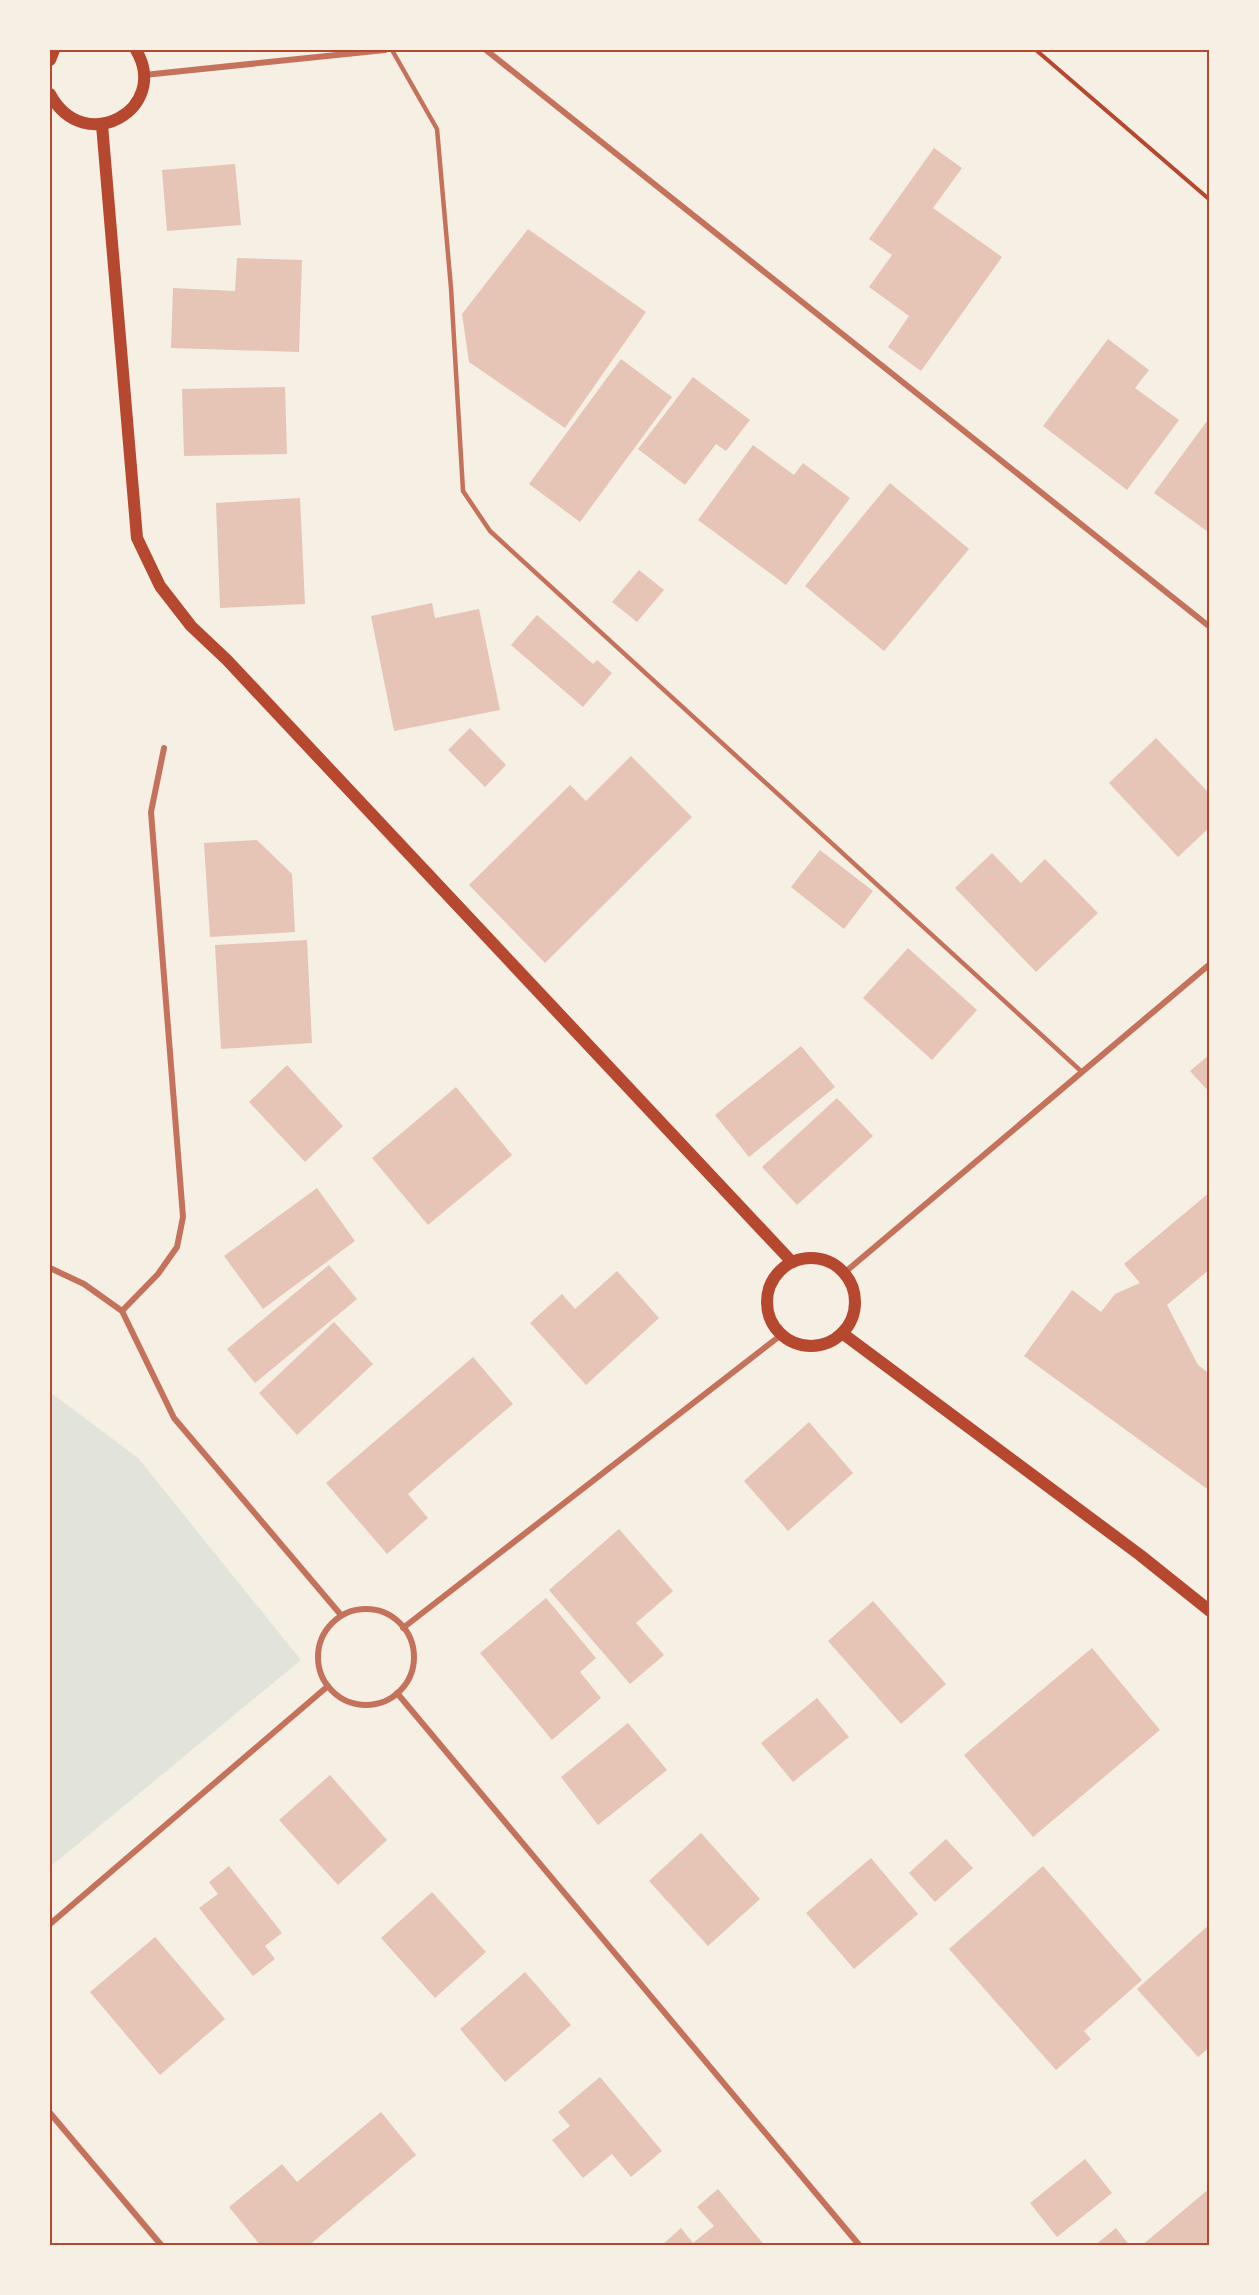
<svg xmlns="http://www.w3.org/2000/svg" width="1259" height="2295" viewBox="0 0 1259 2295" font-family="Poppins,sans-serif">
  <rect width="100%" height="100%" fill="#f6efe4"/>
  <!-- green -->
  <path fill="#e2e4dc" d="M 50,1392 L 138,1458 L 301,1660 L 50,1867 Z"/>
  <!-- building -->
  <g fill="#e6c5b7">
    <path d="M 934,148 L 962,168 L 933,208 L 1002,257 L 921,371 L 888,347 L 909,316 L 869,287 L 892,255 L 869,239 Z"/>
    <path d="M 235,164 L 241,225 L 167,231 L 162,170 Z"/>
    <path d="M 528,229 L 646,312 L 565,428 L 469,362 L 462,314 Z"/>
    <path d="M 237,258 L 302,260 L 299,352 L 171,348 L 173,288 L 235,291 Z"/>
    <path d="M 1108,339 L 1149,370 L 1135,388 L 1179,420 L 1127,490 L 1043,426 Z"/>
    <path d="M 621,359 L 672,397 L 580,522 L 529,484 Z"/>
    <path d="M 693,377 L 750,420 L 726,451 L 716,444 L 685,485 L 638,449 Z"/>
    <path d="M 285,387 L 287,454 L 184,456 L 182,389 Z"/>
    <path d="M 1210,417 L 1210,527 L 1207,531 L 1154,493 Z"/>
    <path d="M 753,445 L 794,475 L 803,463 L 850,498 L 786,585 L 698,520 Z"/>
    <path d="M 890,483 L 969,549 L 884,651 L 805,586 Z"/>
    <path d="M 300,498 L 305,604 L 220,608 L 216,503 Z"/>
    <path d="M 639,570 L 664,590 L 637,622 L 612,602 Z"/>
    <path d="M 432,603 L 435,618 L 479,609 L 500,710 L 394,731 L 371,616 Z"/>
    <path d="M 537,615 L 593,664 L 597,660 L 612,673 L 583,707 L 511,645 Z"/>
    <path d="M 470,728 L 506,765 L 485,787 L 448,750 Z"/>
    <path d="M 1156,738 L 1210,794 L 1210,827 L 1178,857 L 1109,783 Z"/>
    <path d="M 631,756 L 692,817 L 545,963 L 469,885 L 570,785 L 586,801 Z"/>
    <path d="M 257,840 L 292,874 L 295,932 L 210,937 L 204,843 Z"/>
    <path d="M 820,850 L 873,891 L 844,929 L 791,887 Z"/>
    <path d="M 992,853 L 1021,883 L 1045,859 L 1098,913 L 1036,972 L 955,888 Z"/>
    <path d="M 307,940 L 312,1043 L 221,1049 L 215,945 Z"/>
    <path d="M 908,948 L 977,1010 L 932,1060 L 863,998 Z"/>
    <path d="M 801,1046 L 835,1087 L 749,1157 L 715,1115 Z"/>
    <path d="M 1210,1054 L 1210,1093 L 1190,1071 Z"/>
    <path d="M 287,1065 L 343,1126 L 305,1162 L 249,1102 Z"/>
    <path d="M 456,1087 L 512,1155 L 428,1225 L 372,1158 Z"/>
    <path d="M 837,1098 L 873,1136 L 797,1205 L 762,1167 Z"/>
    <path d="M 317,1188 L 355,1241 L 263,1309 L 224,1256 Z"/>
    <path d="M 1210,1192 L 1210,1269 L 1167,1305 L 1198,1365 L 1210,1374 L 1210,1491 L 1024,1356 L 1072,1290 L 1101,1312 L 1115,1294 L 1140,1283 L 1124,1264 Z"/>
    <path d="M 329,1265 L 357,1299 L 255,1383 L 227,1349 Z"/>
    <path d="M 617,1271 L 659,1318 L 586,1385 L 530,1323 L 562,1294 L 575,1309 Z"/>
    <path d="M 334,1322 L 373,1364 L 297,1435 L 259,1393 Z"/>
    <path d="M 473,1357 L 513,1404 L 408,1494 L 428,1518 L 387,1554 L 326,1483 Z"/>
    <path d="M 809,1422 L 853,1473 L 788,1531 L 744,1481 Z"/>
    <path d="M 619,1529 L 673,1591 L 636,1623 L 664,1655 L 630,1684 L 549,1590 Z"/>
    <path d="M 546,1598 L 596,1658 L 580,1672 L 601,1698 L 552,1740 L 480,1653 Z"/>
    <path d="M 873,1601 L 946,1684 L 901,1724 L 828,1641 Z"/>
    <path d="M 1092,1648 L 1160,1730 L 1033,1837 L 964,1755 Z"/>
    <path d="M 817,1698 L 849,1737 L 793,1782 L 761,1743 Z"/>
    <path d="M 628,1723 L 667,1770 L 598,1825 L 561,1777 Z"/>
    <path d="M 330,1775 L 387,1840 L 338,1885 L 279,1820 Z"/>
    <path d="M 701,1833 L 760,1899 L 708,1946 L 649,1881 Z"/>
    <path d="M 946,1839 L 973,1868 L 935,1902 L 909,1873 Z"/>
    <path d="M 871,1858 L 918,1914 L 854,1969 L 806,1913 Z"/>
    <path d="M 229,1866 L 282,1933 L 265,1946 L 275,1959 L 253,1976 L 199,1908 L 218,1894 L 209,1882 Z"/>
    <path d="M 1043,1866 L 1142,1980 L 1084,2031 L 1091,2039 L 1056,2070 L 949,1949 Z"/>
    <path d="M 432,1892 L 486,1952 L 435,1998 L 381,1938 Z"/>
    <path d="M 1210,1924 L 1210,2047 L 1198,2057 L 1137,1989 Z"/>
    <path d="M 155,1937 L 225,2019 L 160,2075 L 90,1992 Z"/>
    <path d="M 525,1972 L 571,2025 L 505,2082 L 460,2029 Z"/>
    <path d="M 600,2077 L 662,2151 L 631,2177 L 612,2154 L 583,2178 L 552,2140 L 570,2126 L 558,2112 Z"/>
    <path d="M 381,2112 L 416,2155 L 308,2246 L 261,2246 L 229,2207 L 282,2164 L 297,2182 Z"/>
    <path d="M 1085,2159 L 1112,2193 L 1057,2237 L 1030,2203 Z"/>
    <path d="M 1210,2188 L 1210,2246 L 1141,2246 Z"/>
    <path d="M 718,2189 L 765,2246 L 661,2246 L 681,2228 L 693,2243 L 714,2226 L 697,2207 Z"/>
    <path d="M 1116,2228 L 1130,2246 L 1094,2246 Z"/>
  </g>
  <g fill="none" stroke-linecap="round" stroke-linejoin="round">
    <!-- path -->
    <path stroke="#b5482f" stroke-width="4" d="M 1036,50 L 1210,200"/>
    <!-- service -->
    <path stroke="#c5725c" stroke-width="4.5" d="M 392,50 L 437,129 L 451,288 L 463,491 L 490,531 L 1082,1072"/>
    <!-- minor -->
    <g stroke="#c5725c" stroke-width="6">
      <path d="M 486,50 L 1210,627"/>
      <path d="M 144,75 L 385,50"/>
      <path d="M 50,1268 L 84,1284 L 122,1311 L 174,1418 L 341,1615"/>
      <path d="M 844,1273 L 1210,964"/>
      <path d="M 122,1311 L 158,1274 L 177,1247 L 183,1217 L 151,812 L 164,748"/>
      <circle cx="366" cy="1657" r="48"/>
      <path d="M 403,1628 L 781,1335"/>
      <path d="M 397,1693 L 860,2246"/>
      <path d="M 50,1924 L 328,1686"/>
      <path d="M 50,2113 L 162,2246"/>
    </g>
    <!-- secondary -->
    <g stroke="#b5482f" stroke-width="12">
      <path d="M 50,60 L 54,50"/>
      <path d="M 50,94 C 84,158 171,109 136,50"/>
      <path d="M 102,125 L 137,538 L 160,586 L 191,626 L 227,660 L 792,1262"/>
      <circle cx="811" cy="1302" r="44"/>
      <path d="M 842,1333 L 1140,1555 L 1210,1611"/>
    </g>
  </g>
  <!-- border -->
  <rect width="1259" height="2295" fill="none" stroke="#f6efe4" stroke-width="102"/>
  <rect x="51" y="51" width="1157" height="2193" fill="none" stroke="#b5482f" stroke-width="2"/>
</svg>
